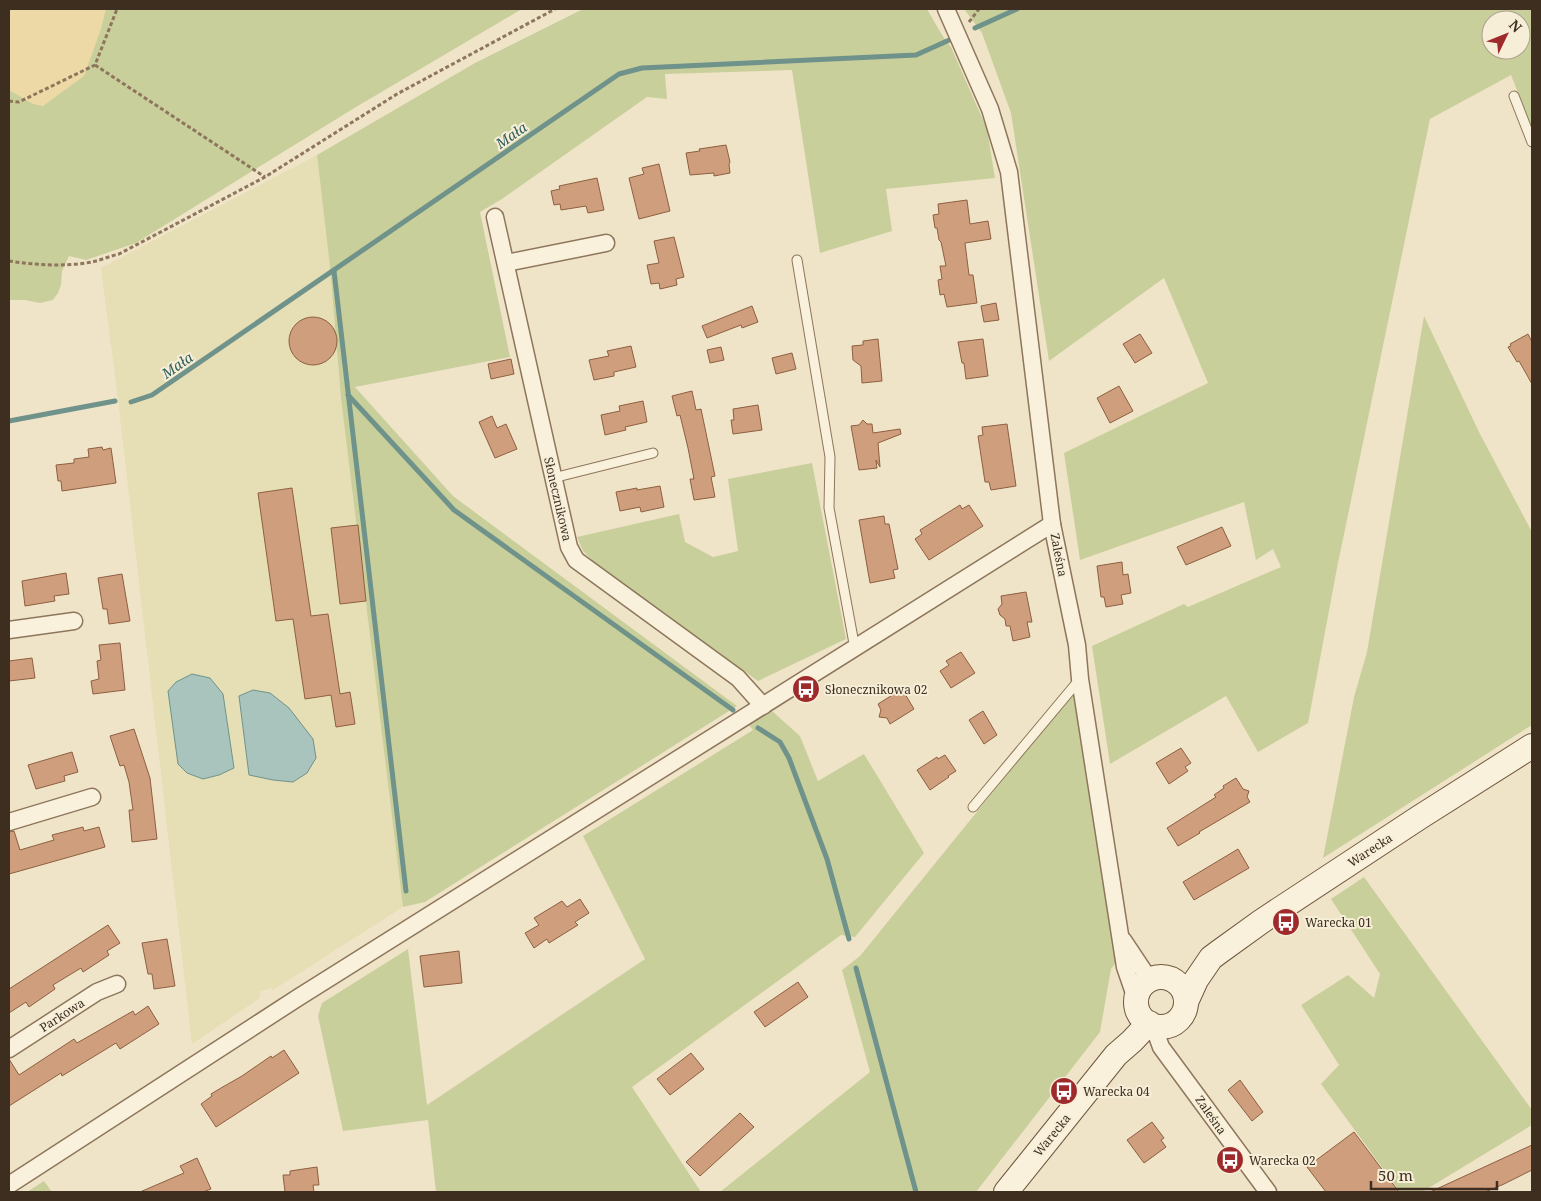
<svg xmlns="http://www.w3.org/2000/svg" width="1541" height="1201" viewBox="0 0 1541 1201" font-family="'Noto Serif',serif">
  <rect width="100%" height="100%" fill="#f0e4c8"/>
  <!-- farmland -->
  <path fill="#e6deb5" d="M 317,155 L 330,267 L 341,398 L 403,907 L 273,990 L 270,988 L 260,992 L 260,998 L 192,1044 L 117,391 L 101,268 Z"/>
  <!-- green -->
  <g fill="#c9cf9b" fill-rule="evenodd">
    <path d="M 9,9 L 522,9 L 351,110 L 136,243 L 86,260 L 69,256 L 62,271 L 61,285 L 58,293 L 53,300 L 40,303 L 25,300 L 9,300 Z"/>
    <path d="M 583,9 L 927,9 L 942,35 L 951,47 L 987,129 L 995,178 L 886,189 L 892,231 L 820,253 L 792,70 L 665,74 L 667,99 L 647,97 L 502,199 L 480,212 L 510,357 L 355,387 L 453,496 L 737,706 L 425,902 L 403,907 L 341,398 L 330,267 L 317,155 L 475,63 Z"/>
    <path d="M 964,9 L 1532,9 L 1532,128 L 1511,75 L 1430,119 L 1337,568 L 1308,723 L 1258,752 L 1226,696 L 1110,764 L 1092,646 L 1184,604 L 1188,607 L 1281,567 L 1273,549 L 1256,560 L 1244,502 L 1080,560 L 1064,453 L 1208,383 L 1164,278 L 1049,361 L 1011,113 L 982,33 ZM 1491,20 L 1521,20 L 1521,50 L 1491,50 Z"/>
    <path d="M 1424,316 L 1480,434 L 1532,532 L 1532,725 L 1323,858 L 1354,697 L 1367,652 Z"/>
    <path d="M 812,463 L 846,639 L 758,681 L 598,566 L 583,551 L 577,537 L 679,514 L 685,542 L 713,557 L 738,551 L 728,479 Z"/>
    <path d="M 1074,692 L 1118,960 L 1111,969 L 1100,1032 L 976,1192 L 720,1192 L 870,1072 L 842,970 L 860,956 Z"/>
    <path d="M 772,711 L 800,736 L 818,781 L 864,754 L 924,853 L 855,937 L 841,935 L 632,1087 L 701,1192 L 436,1192 L 428,1120 L 343,1131 L 318,1016 L 322,1003 L 408,949 L 427,1105 L 645,959 L 583,836 L 753,730 L 748,724 Z"/>
    <path d="M 1364,877 L 1532,1110 L 1532,1125 L 1422,1192 L 1400,1192 L 1321,1084 L 1339,1065 L 1301,1005 L 1348,975 L 1374,998 L 1380,974 L 1331,899 Z"/>
    <path d="M 44,1181 L 52,1192 L 27,1192 Z"/>
  </g>
  <!-- sand -->
  <path fill="#ecd9a5" d="M 9,9 L 106,9 L 101,29 L 84,76 L 43,106 L 33,104 L 9,90 Z"/>
  <!-- water -->
  <g fill="#a9c4bc" stroke="#6f938a">
    <path d="M 192,674 L 210,678 L 223,694 L 234,768 L 219,775 L 203,779 L 187,773 L 178,764 L 168,691 L 176,682 Z"/>
    <path d="M 253,690 L 270,693 L 289,708 L 313,739 L 316,758 L 307,773 L 293,782 L 273,780 L 249,775 L 239,696 Z"/>
  </g>
  <g fill="none" stroke-linecap="round" stroke-linejoin="round">
    <!-- stream -->
    <g stroke="#6f938a" stroke-width="5">
      <path d="M 975,28 L 1017,9"/>
      <path d="M 334,271 L 406,891"/>
      <path d="M 348,395 L 454,510 L 733,710"/>
      <path d="M 131,402 L 152,395 L 619,74 L 642,68 L 916,55 L 956,37"/>
      <path d="M 9,421 L 115,401"/>
      <path d="M 758,728 L 780,742 L 789,758 L 827,859 L 849,939"/>
      <path d="M 856,968 L 916,1192"/>
    </g>
  </g>
  <!-- building -->
  <g fill="#cf9f7d" stroke="#8d5f41">
    <path d="M 726,145 L 730,162 L 729,164 L 730,173 L 714,176 L 714,173 L 690,175 L 686,153 L 700,151 L 699,149 Z"/>
    <path d="M 659,164 L 670,211 L 639,219 L 629,178 L 644,174 L 642,168 Z"/>
    <path d="M 597,178 L 604,210 L 588,213 L 586,206 L 561,210 L 560,204 L 554,205 L 551,191 L 560,189 L 559,186 Z"/>
    <path d="M 967,200 L 970,224 L 988,221 L 991,239 L 965,243 L 969,275 L 973,275 L 977,303 L 947,307 L 944,294 L 940,295 L 938,280 L 942,279 L 940,266 L 946,266 L 941,242 L 939,240 L 937,228 L 935,228 L 933,215 L 939,214 L 938,204 Z"/>
    <path d="M 674,237 L 684,277 L 676,279 L 677,285 L 660,289 L 659,283 L 651,284 L 647,265 L 659,263 L 654,241 Z"/>
    <path d="M 996,303 L 999,320 L 984,322 L 981,306 Z"/>
    <path d="M 752,306 L 758,322 L 742,328 L 741,325 L 707,338 L 702,326 Z"/>
    <circle cx="313" cy="341" r="24"/>
    <path d="M 1140,334 L 1152,353 L 1135,363 L 1123,344 Z"/>
    <path d="M 1528,334 L 1532,342 L 1532,384 L 1519,361 L 1517,362 L 1508,347 L 1511,346 L 1510,344 Z"/>
    <path d="M 878,339 L 882,381 L 862,383 L 861,366 L 853,360 L 852,346 L 863,345 L 863,341 Z"/>
    <path d="M 983,339 L 988,376 L 966,379 L 964,363 L 962,363 L 958,342 Z"/>
    <path d="M 631,346 L 636,367 L 614,372 L 614,376 L 594,380 L 589,360 L 609,356 L 607,351 Z"/>
    <path d="M 721,347 L 724,360 L 710,363 L 707,350 Z"/>
    <path d="M 792,353 L 796,369 L 776,374 L 772,358 Z"/>
    <path d="M 511,359 L 514,374 L 491,379 L 488,364 Z"/>
    <path d="M 1119,386 L 1133,411 L 1110,423 L 1097,398 Z"/>
    <path d="M 692,391 L 696,410 L 701,409 L 715,476 L 711,477 L 715,497 L 694,500 L 690,479 L 694,479 L 688,448 L 680,415 L 677,416 L 672,396 Z"/>
    <path d="M 643,401 L 647,422 L 625,427 L 626,430 L 605,435 L 601,415 L 620,411 L 619,406 Z"/>
    <path d="M 758,405 L 762,430 L 733,434 L 731,420 L 734,420 L 733,409 Z"/>
    <path d="M 492,416 L 497,428 L 506,424 L 517,449 L 495,458 L 479,422 Z"/>
    <path d="M 863,420 L 867,424 L 872,424 L 873,433 L 900,429 L 901,434 L 878,443 L 880,467 L 876,460 L 877,468 L 859,470 L 851,426 L 859,425 Z"/>
    <path d="M 1007,424 L 1016,486 L 991,490 L 989,482 L 985,482 L 978,436 L 983,435 L 982,427 Z"/>
    <path d="M 102,447 L 103,450 L 111,448 L 116,483 L 62,491 L 61,481 L 58,481 L 56,465 L 74,463 L 74,459 L 89,457 L 88,449 Z"/>
    <path d="M 660,486 L 664,507 L 641,512 L 640,507 L 620,511 L 616,492 L 637,488 L 637,490 Z"/>
    <path d="M 292,488 L 311,616 L 328,614 L 340,694 L 350,692 L 355,724 L 336,727 L 331,695 L 305,699 L 293,619 L 276,621 L 258,493 Z"/>
    <path d="M 960,505 L 962,509 L 969,505 L 983,526 L 929,560 L 915,539 L 922,534 L 920,530 Z"/>
    <path d="M 884,516 L 885,524 L 889,524 L 898,569 L 893,570 L 895,578 L 870,583 L 859,520 Z"/>
    <path d="M 358,525 L 366,601 L 340,604 L 331,528 Z"/>
    <path d="M 1222,527 L 1231,546 L 1186,565 L 1177,547 Z"/>
    <path d="M 1122,562 L 1123,575 L 1128,574 L 1131,593 L 1121,595 L 1123,604 L 1106,607 L 1104,597 L 1101,597 L 1097,566 Z"/>
    <path d="M 66,573 L 69,594 L 54,596 L 55,601 L 25,606 L 22,581 Z"/>
    <path d="M 122,574 L 130,621 L 109,624 L 107,609 L 103,609 L 98,578 Z"/>
    <path d="M 1026,592 L 1032,622 L 1027,622 L 1030,637 L 1013,641 L 1010,626 L 1006,626 L 1005,619 L 1000,615 L 998,609 L 1002,604 L 1001,596 Z"/>
    <path d="M 120,643 L 125,690 L 93,694 L 91,681 L 99,679 L 97,661 L 101,660 L 99,645 Z"/>
    <path d="M 961,652 L 975,673 L 951,688 L 940,671 L 949,665 L 946,661 Z"/>
    <path d="M 32,658 L 35,678 L 9,681 L 9,661 Z"/>
    <path d="M 902,689 L 914,709 L 890,724 L 887,718 L 879,717 L 881,710 L 878,704 Z"/>
    <path d="M 983,711 L 997,735 L 984,744 L 969,720 Z"/>
    <path d="M 134,729 L 150,778 L 157,839 L 132,842 L 129,810 L 133,810 L 129,782 L 124,765 L 120,766 L 110,736 Z"/>
    <path d="M 1181,748 L 1191,763 L 1185,767 L 1188,771 L 1169,784 L 1156,763 Z"/>
    <path d="M 72,752 L 78,772 L 64,776 L 65,781 L 36,789 L 28,765 Z"/>
    <path d="M 945,755 L 956,771 L 948,776 L 949,777 L 930,790 L 917,770 L 937,757 L 938,759 Z"/>
    <path d="M 1236,778 L 1243,789 L 1249,791 L 1247,797 L 1250,802 L 1199,832 L 1200,833 L 1178,846 L 1167,828 L 1216,797 L 1214,795 L 1224,788 L 1223,786 Z"/>
    <path d="M 83,827 L 84,831 L 99,827 L 105,847 L 9,874 L 9,832 L 14,831 L 20,850 L 54,840 L 52,835 Z"/>
    <path d="M 1238,849 L 1249,868 L 1194,900 L 1183,882 Z"/>
    <path d="M 580,899 L 589,913 L 575,922 L 578,925 L 549,943 L 547,939 L 534,948 L 525,933 L 539,925 L 534,918 L 562,901 L 567,907 Z"/>
    <path d="M 108,925 L 120,943 L 107,951 L 109,955 L 83,972 L 81,968 L 53,985 L 55,989 L 29,1007 L 26,1002 L 9,1013 L 9,989 Z"/>
    <path d="M 167,939 L 175,986 L 154,989 L 152,974 L 148,974 L 142,943 Z"/>
    <path d="M 459,951 L 462,983 L 424,987 L 420,956 Z"/>
    <path d="M 798,982 L 808,997 L 765,1027 L 754,1012 Z"/>
    <path d="M 148,1006 L 159,1024 L 120,1049 L 116,1043 L 62,1076 L 61,1073 L 9,1106 L 9,1059 L 19,1075 L 74,1039 L 77,1043 L 133,1011 L 135,1015 Z"/>
    <path d="M 284,1050 L 299,1073 L 216,1127 L 201,1104 L 212,1096 L 211,1094 L 221,1088 L 242,1076 L 271,1056 L 272,1058 Z"/>
    <path d="M 691,1053 L 704,1069 L 670,1095 L 657,1079 Z"/>
    <path d="M 1240,1080 L 1263,1112 L 1252,1121 L 1228,1090 Z"/>
    <path d="M 740,1113 L 754,1127 L 700,1176 L 686,1162 Z"/>
    <path d="M 1152,1122 L 1164,1138 L 1161,1140 L 1166,1147 L 1144,1163 L 1127,1140 Z"/>
    <path d="M 1354,1132 L 1399,1192 L 1326,1192 L 1307,1167 Z"/>
    <path d="M 1532,1145 L 1532,1170 L 1504,1184 L 1485,1192 L 1430,1192 Z"/>
    <path d="M 197,1158 L 211,1189 L 203,1192 L 140,1192 L 184,1173 L 180,1166 Z"/>
    <path d="M 317,1167 L 319,1185 L 313,1185 L 314,1192 L 285,1192 L 283,1175 L 290,1175 L 290,1171 Z"/>
  </g>
  <g fill="none" stroke-linecap="round" stroke-linejoin="round">
    <!-- lane casing -->
    <g stroke="#8d765c" stroke-width="11">
      <g id="lane">
        <path d="M 1514,96 L 1532,142"/>
        <path d="M 797,260 L 830,457 L 829,508 L 855,649"/>
        <path d="M 553,478 L 653,453"/>
        <path d="M 973,807 L 1080,679"/>
      </g>
    </g>
    <!-- street casing -->
    <g stroke="#8d765c" stroke-width="19">
      <g id="street">
        <path d="M 946,9 L 990,109 L 1009,172 L 1052,524 L 1077,645 L 1080,679 L 1125,967 L 1136,999"/>
        <path d="M 495,217 L 569,547 L 576,560 L 738,678 L 763,706"/>
        <path d="M 506,263 L 606,243"/>
        <path d="M 9,630 L 74,621"/>
        <path d="M 9,822 L 92,797"/>
        <path d="M 1123,940 L 1145,973 L 1151,979"/>
        <path d="M 1153,1025 L 1161,1047 L 1268,1192"/>
        <path d="M 9,1049 L 97,992 L 117,984"/>
        <path d="M 9,1185 L 299,997 L 1052,524"/>
      </g>
    </g>
    <!-- secondary casing -->
    <g stroke="#6f573f" stroke-width="26">
      <g id="secondary">
        <circle cx="1161" cy="1002" r="25"/>
        <path d="M 1186,1002 L 1196,980 L 1211,958 L 1219,952 L 1262,921 L 1420,817 L 1532,746"/>
        <path d="M 1006,1192 L 1116,1055 L 1132,1041 L 1149,1023"/>
      </g>
    </g>
    <!-- path -->
    <g stroke="#8d765c" stroke-width="3" stroke-dasharray="4 2.5" stroke-linecap="butt">
      <path d="M 969,22 L 979,9"/>
      <path d="M 95,65 L 265,177"/>
      <path d="M 9,101 L 19,102 L 95,65 L 117,9"/>
      <path d="M 9,261 C 36,265 65,267 92,262 C 101,260 110,256 119,254 L 265,177 L 397,94 L 555,9"/>
    </g>
    <!-- lane -->
    <use href="#lane" stroke="#faf1dc" stroke-width="9"/>
    <!-- street -->
    <use href="#street" stroke="#faf1dc" stroke-width="16"/>
    <!-- secondary -->
    <use href="#secondary" stroke="#faf1dc" stroke-width="24"/>
  </g>
  <!-- icons -->
  <defs>
    <g id="bus-disc" transform="scale(1.4375)"><circle r="9.5" fill="#9e2a2b" stroke="#f7eed8"/><path d="M-5-6H5V4H4V6H2V4H-2V6H-4V4H-5ZM-3.5-4V0h7V-4ZM-3.5 1.2v1.5H-2V1.2ZM2 1.2v1.5H3.5V1.2Z" fill="#fff"/></g>
  </defs>
  <g fill-rule="evenodd">
    <use href="#bus-disc" x="806" y="689"/>
    <use href="#bus-disc" x="1286" y="922"/>
    <use href="#bus-disc" x="1064" y="1091"/>
    <use href="#bus-disc" x="1230" y="1160"/>
  </g>
  <g text-anchor="middle" dominant-baseline="central" stroke-width="4" stroke-linejoin="round" paint-order="stroke">
    <!-- street labels -->
    <g font-size="12" fill="#3d2e20" stroke="#f7eed8">
      <text transform="translate(558 499) rotate(77)">Słonecznikowa</text>
      <text transform="translate(1059 555) rotate(79)">Zaleśna</text>
      <text transform="translate(1370 850) rotate(-33)">Warecka</text>
      <text transform="translate(62 1015) rotate(-33)">Parkowa</text>
      <text transform="translate(1211 1115) rotate(55)">Zaleśna</text>
      <text transform="translate(1052 1135) rotate(-51)">Warecka</text>
    </g>
    <!-- poi labels -->
    <g font-size="12" fill="#3d2e20" stroke="#f7eed8" text-anchor="start">
      <text x="825" y="689">Słonecznikowa 02</text>
      <text x="1305" y="922">Warecka 01</text>
      <text x="1083" y="1091">Warecka 04</text>
      <text x="1249" y="1160">Warecka 02</text>
    </g>
    <!-- water labels -->
    <g font-size="14" font-style="italic" fill="#2f5d5a" stroke="#f7eed8">
      <text transform="translate(511 135) rotate(-35)">Mała</text>
      <text transform="translate(177 365) rotate(-35)">Mała</text>
    </g>
  </g>
  <!-- border -->
  <rect width="1541" height="1201" fill="none" stroke="#3d2e20" stroke-width="20"/>
  <!-- north arrow -->
  <g transform="translate(1506 35) rotate(47)"><circle r="24" fill="#f7eed8" stroke="#ada18e"/>
  <path d="M0-4L9 19L0 12L-9 19Z" fill="#9e2a2b"/>
  <text y="-8" font-size="14" font-weight="bold" text-anchor="middle" fill="#3d2e20">N</text>
  </g>
  <!-- scale -->
  <path d="M1371 1181v8h126v-8" fill="none" stroke="#3d2e20" stroke-width="2.5"/>
  <text x="1378" y="1181" font-size="15" fill="#3d2e20" stroke="#f7eed8" stroke-width="4" paint-order="stroke">50 m</text>
</svg>
